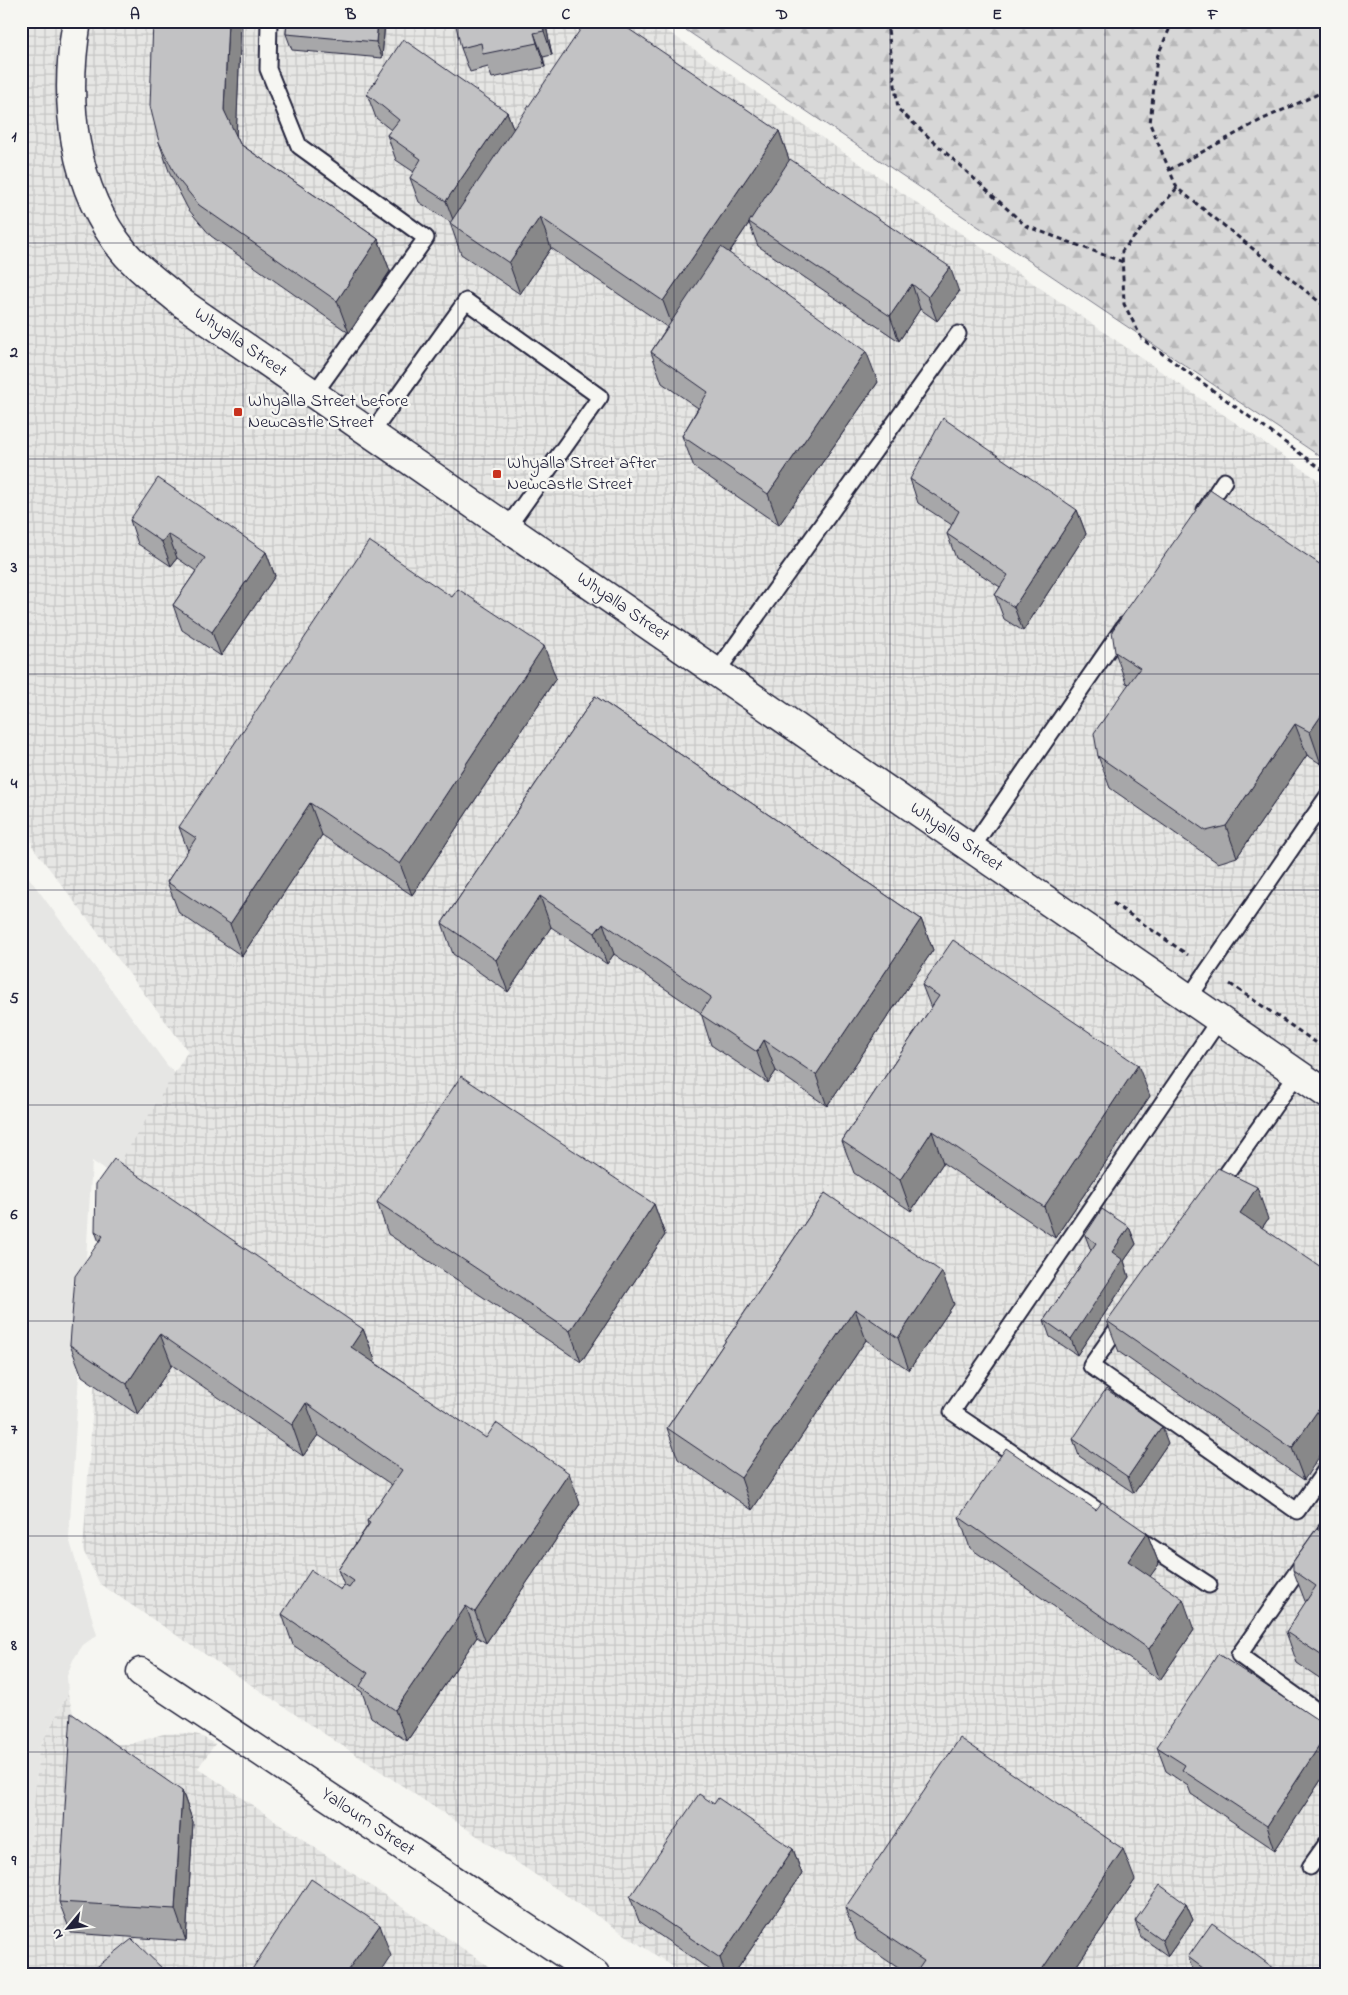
<svg xmlns="http://www.w3.org/2000/svg" width="1348" height="1995" viewBox="0 0 1348 1995" font-family="'Indie Flower',sans-serif">
  <defs>
    <pattern id="industrial-grid" width="8" height="8" patternUnits="userSpaceOnUse" patternTransform="scale(1.25)"><rect width="8" height="8" fill="#e6e6e4"/><path d="M0 4h8M4 0v8" fill="none" stroke="#c5c5c4"/></pattern>
    <pattern id="forest-firs" width="22" height="20" patternUnits="userSpaceOnUse" patternTransform="scale(1.25)"><rect width="22" height="20" fill="#d7d7d7"/><path d="M5 1l3.5 6h-7zM16 11l3.5 6h-7z" fill="#b8b8b9"/></pattern>
  </defs>
  <rect width="100%" height="100%" fill="#f6f6f2"/>
  <filter id="ink" filterUnits="userSpaceOnUse"><feTurbulence type="fractalNoise" baseFrequency=".02" numOctaves="2"/><feDisplacementMap in="SourceGraphic" scale="10" xChannelSelector="R" yChannelSelector="G"/><feConvolveMatrix kernelMatrix="1 2 1 2 8 2 1 2 1" color-interpolation-filters="sRGB"/></filter>
  <g filter="url(#ink)">
    <!-- built -->
    <path fill="#e6e6e4" d="M 21,867 L 167,1065 L 586,1499 L 92,1161 L 69,1538 L 97,1635 L 83,1645 L 73,1660 L 67,1676 L 68,1694 L 39,1748 L 21,1954 Z"/>
    <!-- industrial -->
    <g fill="url(#industrial-grid)">
      <path d="M 21,21 L 653,21 L 1327,486 L 1327,1974 L 684,1974 L 100,1584 L 83,1550 L 108,1182 L 188,1051 L 32,846 L 21,646 Z"/>
      <path d="M 68,1694 L 74,1716 L 111,1744 L 131,1744 L 163,1734 L 188,1733 L 199,1735 L 215,1744 L 198,1768 L 500,1974 L 21,1974 L 21,1954 L 39,1748 Z"/>
    </g>
    <!-- forest -->
    <path fill="url(#forest-firs)" stroke="#7c7c89" d="M 674,21 L 1327,21 L 1327,461 L 674,22 Z"/>
    <g fill="none" stroke-linecap="round" stroke-linejoin="round">
      <!-- lane casing -->
      <g stroke="#22223b" stroke-width="19">
        <g id="lane">
          <path d="M 269,21 L 268,69 L 299,146 L 426,238 L 314,394"/>
          <path d="M 371,434 L 466,301 L 600,397 L 507,528"/>
          <path d="M 1205,510 L 1224,481"/>
          <path d="M 716,673 L 958,334"/>
          <path d="M 971,849 L 1125,625"/>
          <path d="M 1188,999 L 1327,797"/>
          <path d="M 1216,1189 L 1297,1074"/>
          <path d="M 1123,1320 L 1091,1366 L 1297,1511 L 1327,1468"/>
          <path d="M 1113,1521 L 952,1412 L 1219,1020"/>
          <path d="M 1327,1529 L 1239,1655 L 1327,1718"/>
          <path d="M 1136,1537 L 1209,1585"/>
          <path d="M 1310,1867 L 1327,1843"/>
        </g>
      </g>
      <!-- street casing -->
      <g stroke="#22223b" stroke-width="31">
        <g id="street">
          <path id="s1" d="M 77,21 C 63,101 72,188 125,253 C 139,270 165,288 182,303 L 1327,1094"/>
          <path id="s2" d="M 141,1672 L 595,1974"/>
        </g>
      </g>
      <!-- path -->
      <g stroke="#22223b" stroke-width="3" stroke-dasharray="5 4" stroke-linecap="butt">
        <path d="M 887,21 L 898,109 L 1026,226 L 1123,262"/>
        <path d="M 1173,21 L 1157,57 L 1150,124 L 1177,188 L 1327,308"/>
        <path d="M 1169,170 L 1261,120 L 1327,90"/>
        <path d="M 1177,188 L 1122,251 L 1124,304 L 1142,339 L 1327,473"/>
        <path d="M 1113,903 L 1188,955"/>
        <path d="M 1230,984 L 1327,1050"/>
      </g>
      <!-- lane -->
      <use href="#lane" stroke="#f6f6f2" stroke-width="15"/>
      <!-- street -->
      <use href="#street" stroke="#f6f6f2" stroke-width="28"/>
    </g>
    <!-- wall -->
    <g fill="#a7a7a9" stroke="#22223b">
      <path d="M 153,21 L 241,21 L 236,135 L 240,144 L 378,239 L 390,271 L 349,333 L 211,236 L 188,209 L 170,174 L 159,142 Z"/>
      <path d="M 287,21 L 385,21 L 382,58 L 292,50 L 286,34 Z"/>
      <path d="M 545,21 L 552,55 L 543,57 L 545,67 L 492,78 L 488,67 L 470,72 L 461,48 Z"/>
      <path d="M 367,94 L 507,112 L 513,128 L 779,131 L 789,160 L 959,292 L 937,321 L 920,309 L 899,341 L 758,246 L 749,223 L 729,253 L 878,382 L 779,525 L 694,467 L 682,436 L 698,408 L 662,383 L 651,352 L 667,327 L 551,248 L 520,294 L 461,254 L 450,223 L 450,222 L 419,202 L 410,178 L 414,172 L 396,160 L 387,135 L 391,130 L 376,118 Z"/>
      <path d="M 910,479 L 1077,510 L 1086,534 L 1023,631 L 1004,619 L 995,595 L 1000,587 L 956,558 L 947,534 L 952,525 L 918,503 Z"/>
      <path d="M 130,520 L 266,552 L 275,576 L 221,656 L 182,630 L 173,605 L 196,571 L 177,558 L 171,566 L 138,544 Z"/>
      <path d="M 1327,569 L 1327,755 L 1321,764 L 1307,755 L 1237,857 L 1218,863 L 1110,788 L 1098,756 L 1129,684 L 1126,683 L 1115,652 Z"/>
      <path d="M 556,678 L 412,895 L 322,835 L 242,956 L 179,913 L 167,882 L 188,851 L 179,827 Z"/>
      <path d="M 595,696 L 921,919 L 933,950 L 827,1106 L 776,1071 L 768,1083 L 711,1045 L 701,1013 L 614,954 L 607,964 L 551,927 L 508,992 L 453,954 L 442,923 Z"/>
      <path d="M 1327,812 L 1327,843 L 1319,822 Z"/>
      <path d="M 922,985 L 1150,1096 L 1055,1238 L 943,1163 L 911,1211 L 854,1173 L 842,1141 L 931,1008 Z"/>
      <path d="M 825,1193 L 954,1304 L 909,1370 L 866,1340 L 752,1510 L 678,1459 L 667,1428 Z"/>
      <path d="M 377,1202 L 654,1204 L 665,1235 L 581,1362 L 388,1234 Z"/>
      <path d="M 1268,1219 L 1262,1228 L 1304,1480 L 1119,1352 L 1107,1321 Z"/>
      <path d="M 1129,1227 L 1136,1244 L 1124,1261 L 1129,1277 L 1077,1355 L 1050,1337 L 1044,1320 L 1091,1251 L 1085,1235 Z"/>
      <path d="M 95,1231 L 363,1329 L 375,1360 L 374,1362 L 580,1504 L 486,1643 L 477,1637 L 407,1741 L 371,1717 L 362,1692 L 293,1645 L 282,1614 L 341,1590 L 344,1585 L 338,1570 L 368,1525 L 367,1521 L 392,1485 L 318,1435 L 303,1456 L 172,1365 L 138,1415 L 82,1376 L 70,1345 L 99,1242 Z"/>
      <path d="M 1073,1439 L 1168,1443 L 1134,1493 L 1079,1456 Z"/>
      <path d="M 1096,1510 L 1147,1533 L 1159,1564 L 1150,1576 L 1194,1630 L 1160,1680 L 970,1548 L 959,1517 Z"/>
      <path d="M 1327,1535 L 1327,1683 L 1297,1663 L 1286,1632 L 1306,1602 L 1305,1601 L 1293,1570 Z"/>
      <path d="M 1327,1726 L 1327,1771 L 1275,1850 L 1191,1794 L 1188,1786 L 1166,1771 L 1157,1747 Z"/>
      <path d="M 182,1791 L 193,1822 L 186,1941 L 71,1933 L 59,1902 Z"/>
      <path d="M 714,1804 L 793,1849 L 802,1874 L 734,1974 L 716,1974 L 639,1921 L 630,1897 Z"/>
      <path d="M 1135,1880 L 1071,1974 L 907,1974 L 857,1940 L 845,1908 Z"/>
      <path d="M 1186,1904 L 1193,1920 L 1168,1956 L 1141,1937 L 1135,1921 Z"/>
      <path d="M 1188,1957 L 1282,1974 L 1194,1974 Z"/>
    </g>
    <!-- shaded-wall -->
    <g fill="#888889" stroke="#22223b">
      <path d="M 228,21 L 241,21 L 236,141 L 224,110 Z"/>
      <path d="M 378,21 L 385,21 L 382,58 L 376,42 Z"/>
      <path d="M 542,21 L 545,21 L 552,55 L 544,31 Z"/>
      <path d="M 534,33 L 543,57 L 545,67 L 537,43 Z"/>
      <path d="M 507,112 L 516,136 L 455,225 L 446,201 Z"/>
      <path d="M 779,131 L 790,162 L 675,333 L 663,301 Z"/>
      <path d="M 540,217 L 551,248 L 520,294 L 509,263 Z"/>
      <path d="M 378,239 L 390,271 L 349,333 L 337,301 Z"/>
      <path d="M 950,267 L 959,292 L 937,321 L 928,297 Z"/>
      <path d="M 912,284 L 920,309 L 899,341 L 890,316 Z"/>
      <path d="M 866,351 L 878,382 L 779,525 L 768,494 Z"/>
      <path d="M 1077,510 L 1086,534 L 1023,631 L 1014,607 Z"/>
      <path d="M 168,534 L 177,558 L 171,566 L 162,542 Z"/>
      <path d="M 266,552 L 275,576 L 221,656 L 212,632 Z"/>
      <path d="M 544,646 L 556,678 L 412,895 L 400,864 Z"/>
      <path d="M 1323,713 L 1327,722 L 1327,755 L 1321,764 L 1310,732 Z"/>
      <path d="M 1295,724 L 1307,755 L 1237,857 L 1226,826 Z"/>
      <path d="M 310,803 L 322,835 L 242,956 L 230,924 Z"/>
      <path d="M 540,896 L 551,927 L 508,992 L 496,960 Z"/>
      <path d="M 921,919 L 933,950 L 827,1106 L 816,1075 Z"/>
      <path d="M 603,923 L 614,954 L 607,964 L 595,933 Z"/>
      <path d="M 764,1040 L 776,1071 L 768,1083 L 757,1052 Z"/>
      <path d="M 1138,1065 L 1150,1096 L 1055,1238 L 1044,1207 Z"/>
      <path d="M 932,1131 L 943,1163 L 911,1211 L 900,1180 Z"/>
      <path d="M 1257,1187 L 1268,1219 L 1251,1244 L 1240,1213 Z"/>
      <path d="M 654,1204 L 665,1235 L 581,1362 L 570,1331 Z"/>
      <path d="M 1129,1227 L 1136,1244 L 1124,1261 L 1129,1277 L 1077,1355 L 1071,1339 L 1112,1252 Z"/>
      <path d="M 942,1272 L 954,1304 L 909,1370 L 898,1338 Z"/>
      <path d="M 855,1309 L 866,1340 L 752,1510 L 741,1478 Z"/>
      <path d="M 363,1329 L 375,1360 L 363,1378 L 351,1347 Z"/>
      <path d="M 160,1334 L 172,1365 L 138,1415 L 127,1384 Z"/>
      <path d="M 1327,1397 L 1327,1445 L 1304,1480 L 1292,1448 Z"/>
      <path d="M 306,1403 L 318,1435 L 303,1456 L 292,1425 Z"/>
      <path d="M 1162,1427 L 1168,1443 L 1134,1493 L 1128,1477 Z"/>
      <path d="M 569,1473 L 580,1504 L 486,1643 L 475,1612 Z"/>
      <path d="M 1147,1533 L 1159,1564 L 1139,1592 L 1128,1561 Z"/>
      <path d="M 1183,1599 L 1194,1630 L 1160,1680 L 1149,1649 Z"/>
      <path d="M 466,1606 L 477,1637 L 407,1741 L 395,1710 Z"/>
      <path d="M 1327,1734 L 1327,1771 L 1275,1850 L 1267,1826 Z"/>
      <path d="M 182,1791 L 193,1822 L 186,1941 L 175,1909 Z"/>
      <path d="M 793,1849 L 802,1874 L 734,1974 L 725,1974 L 720,1958 Z"/>
      <path d="M 1123,1849 L 1135,1880 L 1071,1974 L 1039,1974 Z"/>
      <path d="M 1186,1904 L 1193,1920 L 1168,1956 L 1162,1940 Z"/>
      <path d="M 380,1925 L 391,1956 L 379,1974 L 345,1974 Z"/>
    </g>
    <!-- building -->
    <g fill="#c2c2c4" stroke="#22223b">
      <path d="M 153,21 L 228,21 L 224,110 L 240,144 L 378,239 L 337,301 L 199,205 L 177,178 L 159,142 L 150,106 Z"/>
      <path d="M 287,21 L 378,21 L 376,42 L 286,34 Z"/>
      <path d="M 455,21 L 542,21 L 544,31 L 534,33 L 537,43 L 483,54 L 481,43 L 461,48 Z"/>
      <path d="M 586,21 L 617,21 L 779,131 L 663,301 L 540,217 L 509,263 L 450,223 Z"/>
      <path d="M 403,39 L 507,112 L 446,201 L 410,178 L 421,159 L 387,135 L 399,120 L 367,94 Z"/>
      <path d="M 790,159 L 950,267 L 928,297 L 912,284 L 890,316 L 749,222 Z"/>
      <path d="M 721,247 L 866,351 L 768,494 L 682,436 L 708,392 L 651,352 Z"/>
      <path d="M 943,418 L 1077,510 L 1014,607 L 995,595 L 1008,575 L 947,534 L 959,511 L 910,479 Z"/>
      <path d="M 158,478 L 266,552 L 212,632 L 173,605 L 205,558 L 168,534 L 162,542 L 130,520 Z"/>
      <path d="M 1210,490 L 1327,569 L 1327,715 L 1323,713 L 1310,732 L 1295,724 L 1226,826 L 1206,831 L 1098,756 L 1094,733 L 1140,668 L 1115,652 L 1112,631 Z"/>
      <path d="M 369,541 L 452,597 L 458,589 L 544,646 L 400,864 L 310,803 L 230,924 L 167,882 L 196,838 L 179,827 Z"/>
      <path d="M 595,696 L 921,919 L 816,1075 L 764,1040 L 757,1052 L 700,1014 L 711,997 L 603,923 L 595,933 L 540,896 L 496,960 L 442,923 Z"/>
      <path d="M 1327,812 L 1327,827 L 1319,822 Z"/>
      <path d="M 953,940 L 1138,1065 L 1044,1207 L 932,1131 L 900,1180 L 842,1141 L 939,996 L 922,985 Z"/>
      <path d="M 461,1076 L 654,1204 L 570,1331 L 377,1202 Z"/>
      <path d="M 114,1159 L 363,1329 L 351,1347 L 486,1438 L 496,1423 L 569,1473 L 475,1612 L 466,1606 L 395,1710 L 360,1686 L 368,1673 L 282,1614 L 311,1570 L 341,1590 L 344,1585 L 349,1588 L 354,1581 L 338,1570 L 370,1523 L 367,1521 L 402,1470 L 306,1403 L 292,1425 L 160,1334 L 127,1384 L 70,1345 L 75,1276 L 103,1236 L 95,1231 L 96,1184 Z"/>
      <path d="M 1218,1168 L 1257,1187 L 1240,1213 L 1327,1271 L 1327,1397 L 1292,1448 L 1107,1321 Z"/>
      <path d="M 825,1193 L 942,1272 L 898,1338 L 855,1309 L 741,1478 L 667,1428 Z"/>
      <path d="M 1102,1209 L 1129,1227 L 1112,1252 L 1123,1260 L 1071,1339 L 1044,1320 L 1096,1243 L 1085,1235 Z"/>
      <path d="M 1106,1389 L 1162,1427 L 1128,1477 L 1073,1439 Z"/>
      <path d="M 1006,1448 L 1096,1510 L 1102,1502 L 1147,1533 L 1128,1561 L 1183,1599 L 1149,1649 L 959,1517 Z"/>
      <path d="M 1317,1528 L 1327,1535 L 1327,1659 L 1286,1632 L 1316,1586 L 1293,1570 L 1293,1562 Z"/>
      <path d="M 1218,1654 L 1327,1726 L 1327,1734 L 1267,1826 L 1182,1770 L 1185,1765 L 1157,1747 Z"/>
      <path d="M 71,1713 L 182,1791 L 175,1909 L 59,1902 Z"/>
      <path d="M 960,1738 L 1123,1849 L 1039,1974 L 915,1974 L 924,1961 L 845,1908 Z"/>
      <path d="M 699,1794 L 714,1804 L 718,1798 L 793,1849 L 720,1958 L 630,1897 Z"/>
      <path d="M 311,1879 L 380,1925 L 345,1974 L 249,1974 Z"/>
      <path d="M 1160,1885 L 1186,1904 L 1162,1940 L 1135,1921 Z"/>
      <path d="M 1212,1923 L 1282,1974 L 1211,1974 L 1188,1957 Z"/>
      <path d="M 132,1939 L 168,1974 L 88,1974 Z"/>
    </g>
  </g>
  <!-- grid -->
  <path fill="none" stroke="#22223b" stroke-width="1" stroke-opacity="0.55" d="M 243,21 L 243,1974M 458,21 L 458,1974M 674,21 L 674,1974M 890,21 L 890,1974M 1105,21 L 1105,1974M 21,243 L 1327,243M 21,459 L 1327,459M 21,674 L 1327,674M 21,890 L 1327,890M 21,1105 L 1327,1105M 21,1321 L 1327,1321M 21,1536 L 1327,1536M 21,1752 L 1327,1752"/>
  <!-- markers -->
  <g fill="#c8321e" stroke="#f6f6f2" stroke-width="2">
    <rect x="233" y="407" width="10" height="10" rx="2.5"/>
    <rect x="492" y="469" width="10" height="10" rx="2.5"/>
  </g>
  <g text-anchor="middle" dominant-baseline="central" stroke-width="5" stroke-linejoin="round" paint-order="stroke">
    <!-- street labels -->
    <g font-size="18" fill="#22223b" stroke="#f6f6f2">
      <text stroke="none"><textPath href="#s1" startOffset="391">Whyalla Street</textPath></text>
      <text stroke="none"><textPath href="#s1" startOffset="856">Whyalla Street</textPath></text>
      <text stroke="none"><textPath href="#s1" startOffset="1261">Whyalla Street</textPath></text>
      <text stroke="none"><textPath href="#s2" startOffset="272">Yallourn Street</textPath></text>
    </g>
    <!-- poi labels -->
    <g font-size="18" fill="#22223b" stroke="#f6f6f2" text-anchor="start">
      <text x="248" y="402">Whyalla Street before<tspan x="248" dy="21">Newcastle Street</tspan></text>
      <text x="507" y="464">Whyalla Street after<tspan x="507" dy="21">Newcastle Street</tspan></text>
    </g>
  </g>
  <!-- margin -->
  <rect width="1348" height="1995" fill="none" stroke="#f6f6f2" stroke-width="55"/>
  <!-- north arrow -->
  <g transform="translate(68 1928) rotate(241)" stroke="#f6f6f2" stroke-width="4" paint-order="stroke">
  <path d="M0-4L9 19L0 12L-9 19Z" fill="#22223b"/>
  <text y="-8" font-size="14" font-weight="bold" text-anchor="middle" fill="#22223b">N</text>
  </g>
  <rect x="28" y="28" width="1292" height="1940" fill="none" stroke="#22223b" stroke-width="2"/>
  <g font-size="16" text-anchor="middle" font-weight="bold" fill="#22223b">
    <text x="135" y="19">A</text>
    <text x="351" y="19">B</text>
    <text x="566" y="19">C</text>
    <text x="782" y="19">D</text>
    <text x="997" y="19">E</text>
    <text x="1213" y="19">F</text>
    <text x="14" y="141">1</text>
    <text x="14" y="357">2</text>
    <text x="14" y="572">3</text>
    <text x="14" y="788">4</text>
    <text x="14" y="1003">5</text>
    <text x="14" y="1219">6</text>
    <text x="14" y="1434">7</text>
    <text x="14" y="1650">8</text>
    <text x="14" y="1865">9</text>
  </g>
</svg>
